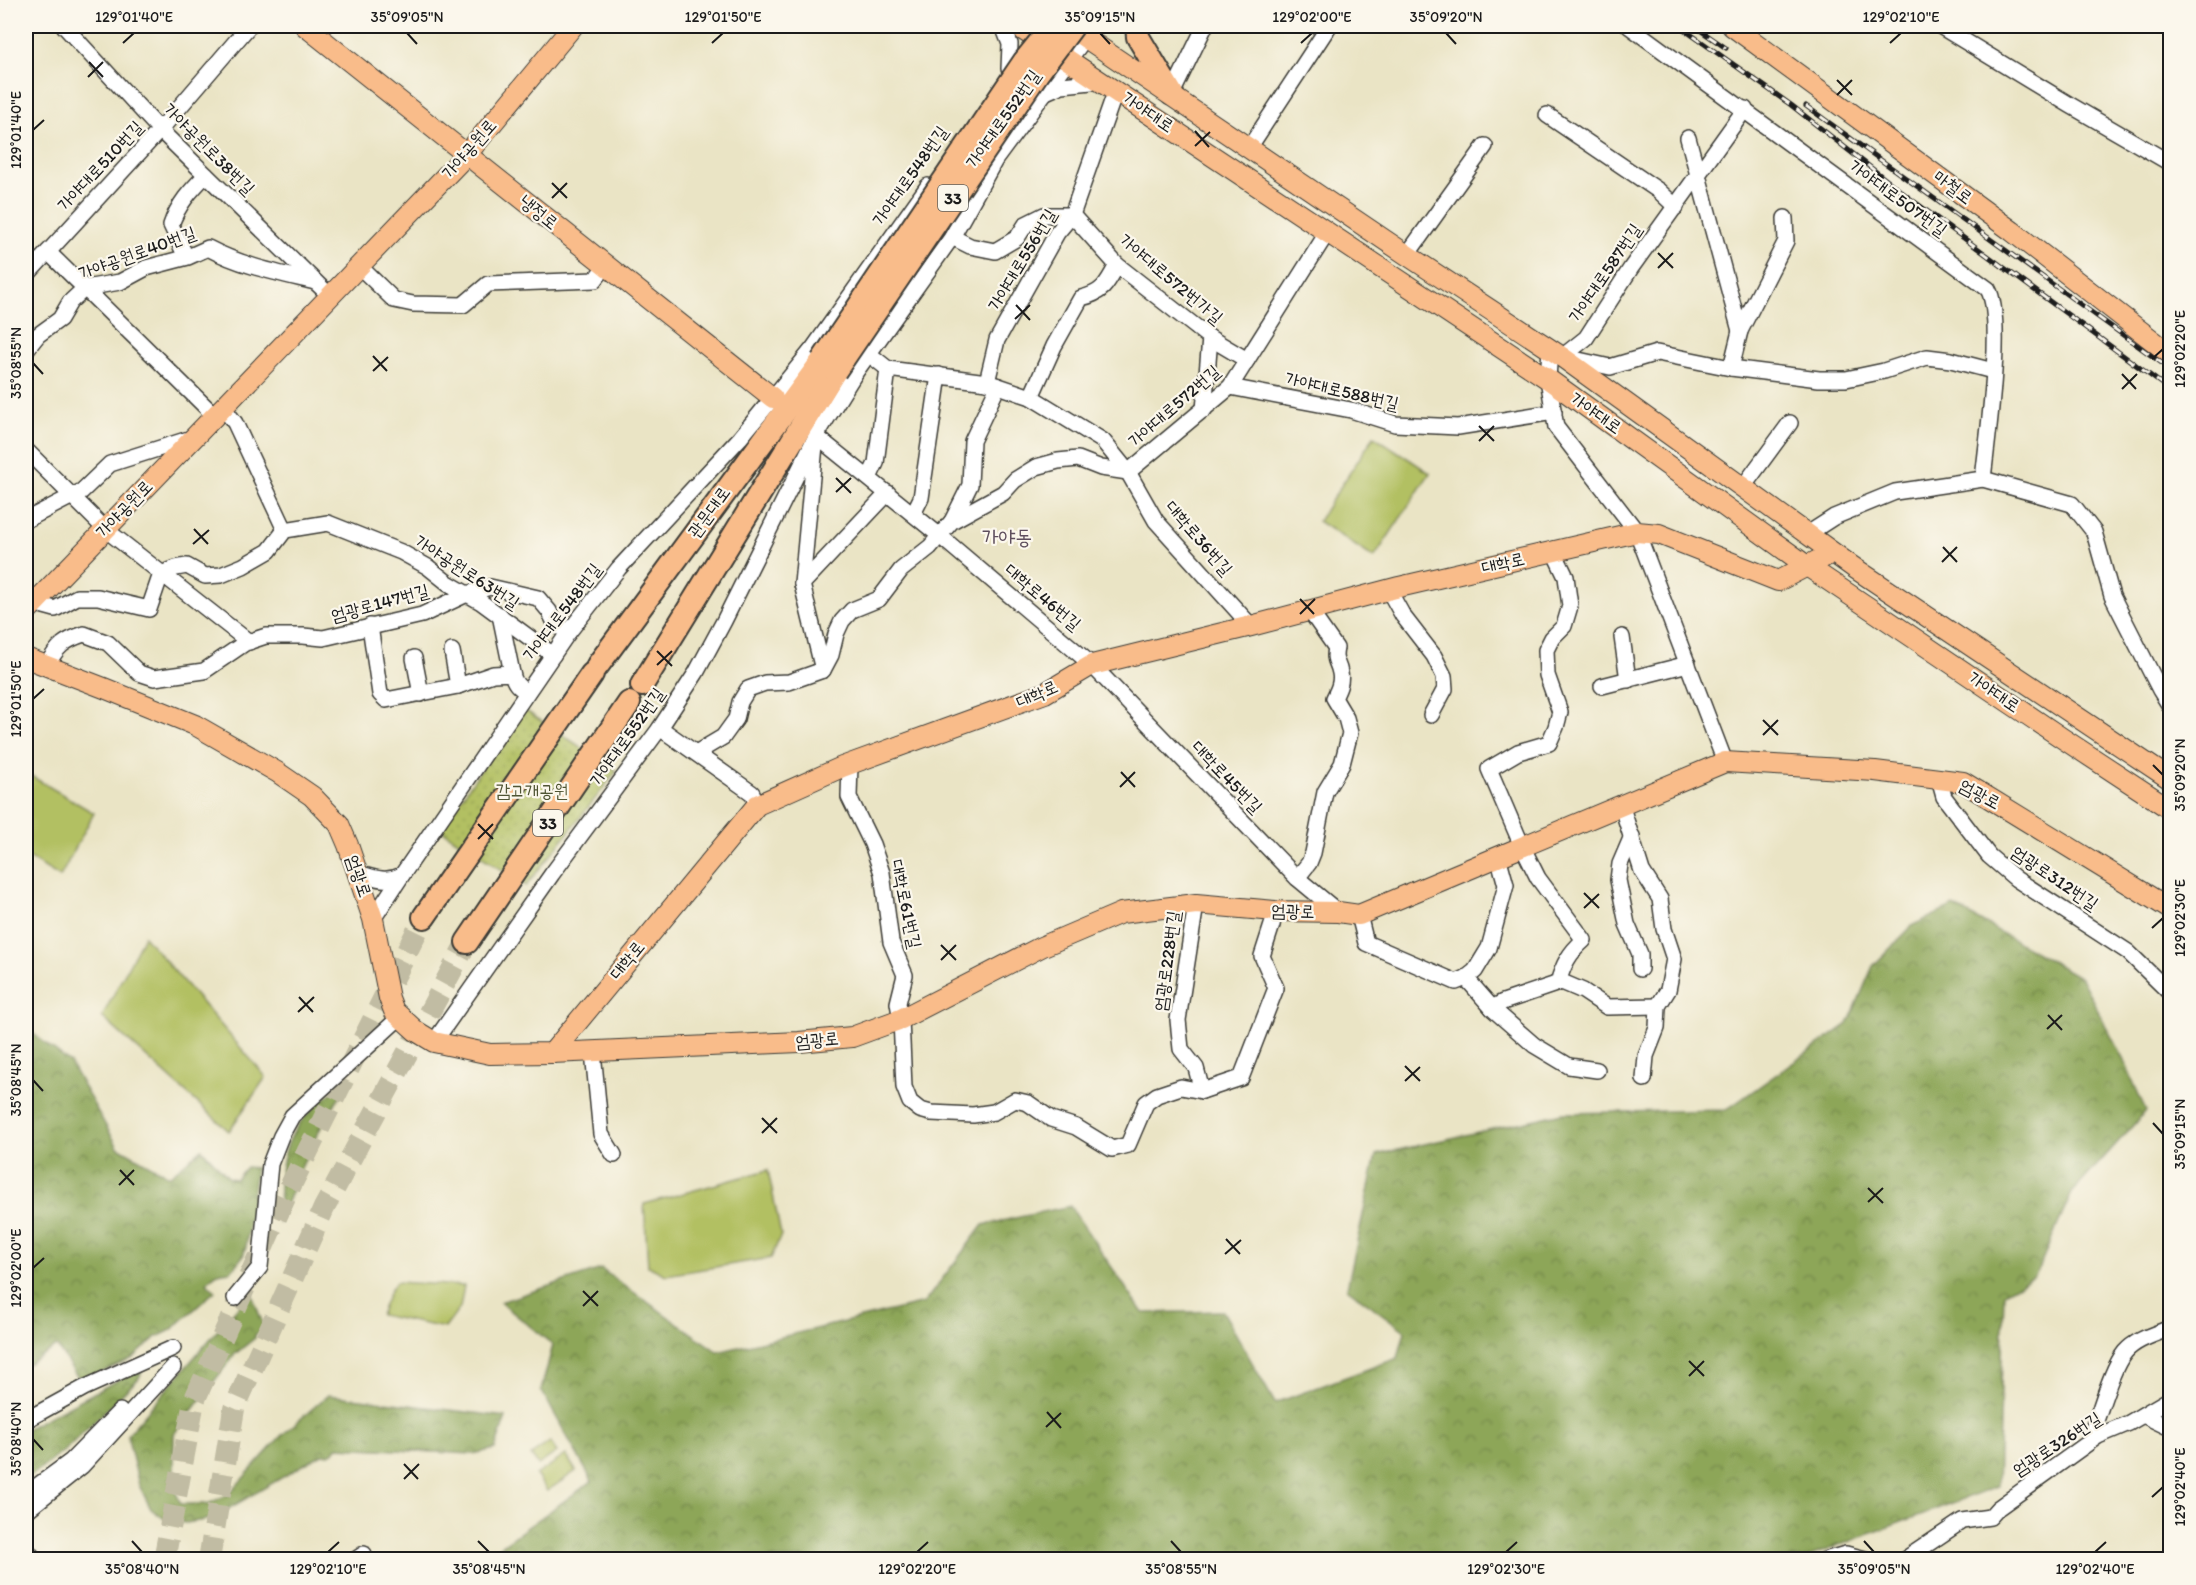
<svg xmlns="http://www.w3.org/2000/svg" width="2196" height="1585" viewBox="0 0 2196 1585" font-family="Itim,'Poor Story',sans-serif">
  <defs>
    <pattern id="green-dots" width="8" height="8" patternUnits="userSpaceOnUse" patternTransform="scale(1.5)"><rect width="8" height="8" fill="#b2c062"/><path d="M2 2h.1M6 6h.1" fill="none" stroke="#98a454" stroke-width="1.8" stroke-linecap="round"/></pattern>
    <pattern id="forest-crowns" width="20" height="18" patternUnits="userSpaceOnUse" patternTransform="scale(1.5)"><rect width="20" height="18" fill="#8da658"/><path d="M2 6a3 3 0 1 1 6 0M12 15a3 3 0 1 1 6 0" fill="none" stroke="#728648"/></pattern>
  </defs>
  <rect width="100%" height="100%" fill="#fbf7ec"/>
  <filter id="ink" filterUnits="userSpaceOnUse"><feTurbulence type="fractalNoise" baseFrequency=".0167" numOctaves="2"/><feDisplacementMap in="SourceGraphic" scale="12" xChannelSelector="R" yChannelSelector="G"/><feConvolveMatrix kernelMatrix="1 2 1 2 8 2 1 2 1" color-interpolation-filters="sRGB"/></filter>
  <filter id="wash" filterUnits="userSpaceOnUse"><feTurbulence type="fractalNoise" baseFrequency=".008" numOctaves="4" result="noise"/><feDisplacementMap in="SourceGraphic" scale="24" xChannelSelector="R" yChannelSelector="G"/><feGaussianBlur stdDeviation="1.35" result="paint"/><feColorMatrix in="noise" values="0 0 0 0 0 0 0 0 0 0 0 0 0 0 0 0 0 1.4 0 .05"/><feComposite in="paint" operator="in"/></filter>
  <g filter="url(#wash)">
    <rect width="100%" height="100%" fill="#eae4c5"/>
    <!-- green -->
    <path fill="url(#green-dots)" stroke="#676e3f" stroke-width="1.5" d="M 523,709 L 617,771 L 526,886 L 440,829 Z"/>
    <!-- forest -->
    <g fill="url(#forest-crowns)" stroke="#54613a" stroke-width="1.5">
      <path d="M 1954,906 L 2081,978 L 2125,1063 L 2146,1111 L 2072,1193 L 2035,1276 L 2004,1293 L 1998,1486 L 1803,1559 L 483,1559 L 592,1481 L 541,1390 L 553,1345 L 500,1302 L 601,1269 L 718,1352 L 924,1303 L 983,1225 L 1070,1206 L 1143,1313 L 1223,1311 L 1275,1403 L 1398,1358 L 1405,1331 L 1347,1288 L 1376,1155 L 1563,1113 L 1726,1110 L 1848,1024 L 1873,966 L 1913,925 Z"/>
      <path d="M 26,1028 L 70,1063 L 118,1147 L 169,1176 L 202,1149 L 229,1178 L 236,1179 L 246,1167 L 256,1168 L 246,1247 L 243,1256 L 231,1271 C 219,1272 214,1273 207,1283 L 215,1291 L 171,1330 L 155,1338 L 133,1358 L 81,1382 L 58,1348 L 55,1347 L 26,1365 Z"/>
      <path d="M 341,1087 L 344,1090 C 316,1130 295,1178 279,1224 C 280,1189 277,1153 299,1124 C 309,1110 324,1099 337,1088 Z"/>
      <path d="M 251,1292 L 264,1327 L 255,1335 L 255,1338 L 235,1354 L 174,1434 L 174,1488 L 181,1504 L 208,1504 L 229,1494 L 281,1436 L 328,1395 L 506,1417 L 495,1449 L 473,1454 L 337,1447 L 334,1452 L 329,1455 L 322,1454 L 211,1519 L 186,1523 L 166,1520 L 151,1509 L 139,1485 L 127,1435 Z"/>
      <path d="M 137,1370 L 141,1373 L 139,1378 L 64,1451 L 26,1479 L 26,1429 Z"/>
    </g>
    <!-- pitch -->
    <g fill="#b2c062" stroke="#676e3f" stroke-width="1.5">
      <path d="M 1374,436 L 1430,473 L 1374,558 L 1318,521 Z"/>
      <path d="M 26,773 L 94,813 L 60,877 L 26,856 Z"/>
      <path d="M 144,936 L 266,1077 L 229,1131 L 102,1017 Z"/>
      <path d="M 768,1170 L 781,1235 L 771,1258 L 666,1275 L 648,1266 L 644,1204 Z"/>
      <path d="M 396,1282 L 464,1286 L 460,1308 L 445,1328 L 380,1315 L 390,1291 Z"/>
      <path d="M 550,1442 L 557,1452 L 538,1465 L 531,1455 Z"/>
      <path d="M 566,1455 L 576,1471 L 547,1491 L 536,1475 Z"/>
    </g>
  </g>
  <g filter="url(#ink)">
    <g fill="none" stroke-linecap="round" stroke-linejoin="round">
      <!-- highway-tunnel -->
      <g stroke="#c1bca3" stroke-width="22" stroke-dasharray="22 11" stroke-linecap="butt">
        <path d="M 164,1560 L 194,1401 L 287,1193 L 424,917"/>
        <path d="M 209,1560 L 234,1409 L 324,1208 L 467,942"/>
      </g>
      <!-- minor casing -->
      <g stroke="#3b3a35" stroke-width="18">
        <g id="minor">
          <path d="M 64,26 L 160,130 L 330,296"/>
          <path d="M 1003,26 L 1010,44 L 1009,69"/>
          <path d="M 1629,26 L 1988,289 C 2005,319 1987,440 1983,479"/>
          <path d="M 1940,26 L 2070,105 L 2170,163"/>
          <path d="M 1046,92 L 1062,85 L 1101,81"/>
          <path d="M 1172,94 L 1205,26"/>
          <path d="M 1547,115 L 1659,191 L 1676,207"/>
          <path d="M 1688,138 L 1740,331"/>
          <path d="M 1249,148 L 1329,26"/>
          <path d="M 952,237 L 970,246 L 995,251 L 1017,238 L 1026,224 L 1044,215 L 1072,215 L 1117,265 L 1210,338 L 1247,360"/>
          <path d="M 48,252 L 215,416"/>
          <path d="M 1407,255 L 1485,146"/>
          <path d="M 186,257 L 171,225 C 178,204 191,190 206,175"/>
          <path d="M 359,266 L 394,300 L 413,304 L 463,305 L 488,284 L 595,280 L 606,265"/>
          <path d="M 26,276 L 160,130 L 249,26"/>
          <path d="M 1550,349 L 1548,379 L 1556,427 L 1637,532 L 1725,762"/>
          <path d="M 26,350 L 38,335 L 60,319 L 70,302 L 85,288 L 120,282 L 146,268 L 188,257 L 208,248 C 242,266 278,273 315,282"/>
          <path d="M 869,354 L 888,369 L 987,382 L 1031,397 L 1103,441 L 1128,472 L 1156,521 L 1251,626"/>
          <path d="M 807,357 L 928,186"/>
          <path d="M 1562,357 L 1586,338 L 1631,268 L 1745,109"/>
          <path d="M 1565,357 L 1610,367 L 1657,353 L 1731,368 L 1819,379 L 1846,379 L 1884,371 L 1927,357 L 1951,360 L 1993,371"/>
          <path d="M 1731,368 L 1740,331 L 1786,241 L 1785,218"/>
          <path d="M 850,380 L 952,237 L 995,160 L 1094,26"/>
          <path d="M 987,382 L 997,340 L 1057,233 L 1072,215 L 1116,90"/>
          <path d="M 1230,387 L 1351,410 L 1395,424 L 1458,427 L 1554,412"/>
          <path d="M 1031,397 L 1054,346 L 1081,298 C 1103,293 1107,284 1117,265"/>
          <path d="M 223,407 L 235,423 L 285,530"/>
          <path d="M 1204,410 L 1210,338"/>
          <path d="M 816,436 L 940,536 L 1092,665 L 1297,878 L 1338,912"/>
          <path d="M 815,445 L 802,584 L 823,670"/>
          <path d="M 26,450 L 105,529 L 249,642"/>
          <path d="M 869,478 L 876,463 L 888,369"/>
          <path d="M 1743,487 L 1790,423"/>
          <path d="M 913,514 L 921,498 L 939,375"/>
          <path d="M 26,520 L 82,491 L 110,464 L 195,437"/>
          <path d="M 952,521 L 1003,493 L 1015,480 L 1036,467 L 1058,461 L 1078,459 L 1101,468 L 1128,472 L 1230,387 L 1327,233"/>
          <path d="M 1806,535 L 1834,517 L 1895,492 L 1983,479 L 2072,504 L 2094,532 L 2112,596 L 2160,690 L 2170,706"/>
          <path d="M 1554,552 L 1566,577 L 1570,606 L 1564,626 L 1552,638 L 1546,650 L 1547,675 L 1560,712 L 1556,727 L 1549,743 L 1518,752 L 1489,769 L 1522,846 L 1538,878 L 1584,940 C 1569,953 1563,965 1558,983"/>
          <path d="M 802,584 L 888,493"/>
          <path d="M 1388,589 L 1403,616 L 1434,656 L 1444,676 L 1445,689 L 1431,715"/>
          <path d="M 33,603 L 55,609 L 77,597 L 98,597 L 149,609 L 161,574 L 176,568 L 187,566 L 205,576 L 221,575 L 243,566 L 269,551 L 285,530 L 328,523 L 401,552 L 428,567 L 448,583 L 481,602 L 553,655"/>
          <path d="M 500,615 L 512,673"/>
          <path d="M 370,626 L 380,694 L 386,700 L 458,686 L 493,674 L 512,673 C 514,683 518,687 527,692"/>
          <path d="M 1622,637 L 1628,680"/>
          <path d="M 452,651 L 458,686"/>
          <path d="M 414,658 L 421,694"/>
          <path d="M 47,665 C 58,646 63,641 84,634 L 108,643 L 139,673 L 154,678 L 204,671 L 245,643 L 266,636 L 303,636 L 323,638 L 422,615 L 467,594 L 490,587 L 538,598 L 549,611 L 555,623 L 568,633"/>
          <path d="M 1602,686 L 1688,664"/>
          <path d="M 660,728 L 752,793 L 757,805"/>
          <path d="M 696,753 L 723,737 L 736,719 L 740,702 L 748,689 L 765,683 L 789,682 L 823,670 L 831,655 L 836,634 L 842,621 L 852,610 L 879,599 L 901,570 L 930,547 L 952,521 L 970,485 L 972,441 L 998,386"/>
          <path d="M 850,764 L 849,797 L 872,844 L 882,873 L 891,942 L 905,975 L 898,1003 L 901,1019 L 904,1087 L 910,1102 L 920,1110 L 931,1113 L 973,1115 L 994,1112 L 1015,1100 L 1028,1103 L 1051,1119 L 1076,1127 L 1112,1149 L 1128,1145 L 1146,1103 L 1157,1095 L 1181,1087 L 1202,1091 L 1241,1078 L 1276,988 L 1262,956 L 1272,925 L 1275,911"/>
          <path d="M 1939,779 L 1944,797 L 1989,856 L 2016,879 L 2128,952 L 2170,993"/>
          <path d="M 1621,804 L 1642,871 L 1660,899 L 1664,929 L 1674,959 L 1668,990 L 1658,1006 L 1657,1028 L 1646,1056 L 1644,1079"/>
          <path d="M 1632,836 L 1620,864 L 1618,880 L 1627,924 L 1640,954 L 1640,969"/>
          <path d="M 358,873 C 374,878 386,883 402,875"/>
          <path d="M 1297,878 L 1309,863 L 1313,853 L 1325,792 L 1342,764 L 1350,733 L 1346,718 L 1334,698 C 1338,690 1342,682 1340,673 C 1338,661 1333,662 1336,648 L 1310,611"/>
          <path d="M 1196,904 L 1178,1020 L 1181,1049 L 1196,1068 L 1202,1091"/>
          <path d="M 1359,915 L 1366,943 L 1456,982 L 1466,978 L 1475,971 L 1489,948 L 1506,885 L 1498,856"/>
          <path d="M 373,919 L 402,875 L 568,633 L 619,568 L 740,438 L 811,351"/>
          <path d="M 1466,978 L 1494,1010 L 1534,1045 L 1569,1066 L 1597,1070"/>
          <path d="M 1492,1008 L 1503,1002 L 1562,982 L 1583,991 L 1607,1007 L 1658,1006"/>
          <path d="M 434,1042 L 552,874 L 660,728 L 696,673 L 724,621 L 816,436 L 855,373"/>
          <path d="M 593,1052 L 601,1134 L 614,1155"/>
          <path d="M 235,1298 L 260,1267 L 270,1164 L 281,1136 L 292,1116 L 400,1017"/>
          <path d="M 2143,1415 L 2170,1428"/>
          <path d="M 26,1420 L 84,1388 L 173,1348"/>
          <path d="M 2098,1436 L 2094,1426 C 2102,1405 2112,1368 2125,1352 C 2136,1339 2156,1334 2170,1328"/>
          <path d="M 26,1494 L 71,1461 L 120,1411"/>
          <path d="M 26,1511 L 82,1466 L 173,1367"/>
          <path d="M 26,1549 L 35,1560"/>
          <path d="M 355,1560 L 364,1554"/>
          <path d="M 1825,1560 L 1846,1554 L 1869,1560"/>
          <path d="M 1904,1560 L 1962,1521 L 1990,1517 L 1998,1508 L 2098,1436 L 2129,1423 L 2170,1399"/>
        </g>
      </g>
      <!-- major casing -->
      <g stroke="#3b3a35" stroke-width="22">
        <g id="major">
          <path d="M 305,26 L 773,398"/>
          <path d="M 1017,26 L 1548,379 L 1807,566 L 2062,738 L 2170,809"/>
          <path d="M 1068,26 L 1407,255 L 1562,357 L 1853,567 L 2170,779"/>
          <path d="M 1732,26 L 2012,231 L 2170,354"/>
          <path d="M 26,612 L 467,154 L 573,26"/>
          <path d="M 26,658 L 104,688 L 195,725 L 277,772 L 312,796 L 339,824 L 348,845 L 373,919 L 389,998 L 394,1011 L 416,1031 L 434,1042 L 490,1054 L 552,1053 L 799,1042 L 852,1037 L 901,1019 L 1041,947 L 1121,913 L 1196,904 L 1275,911 L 1338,912 L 1359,915 L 1725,762 L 1875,771 L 1963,782 L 2170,909"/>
          <path d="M 552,1053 L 757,805 L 842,767 L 1045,693 L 1092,665 L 1251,626 L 1399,587 L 1637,532 L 1659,534 L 1778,581 L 1832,553"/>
        </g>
      </g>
      <!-- highway casing -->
      <g stroke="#3b3a35" stroke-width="26">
        <g id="highway">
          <path d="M 1137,26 L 1138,37 L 1172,94"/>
          <path d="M 598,665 L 822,361"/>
          <path d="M 642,685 L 835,371"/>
          <path d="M 424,917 L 592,674"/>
          <path d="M 467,942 L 629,703"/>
        </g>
      </g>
      <!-- minor -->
      <use href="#minor" stroke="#fff" stroke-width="15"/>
      <!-- major -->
      <use href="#major" stroke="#f9bc8a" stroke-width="20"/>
      <!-- highway -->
      <use href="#highway" stroke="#f9bc8a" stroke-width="22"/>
      <!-- rail casing -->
      <g stroke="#1c1c1c" stroke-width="5">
        <g id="rail">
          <path d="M 1679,26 L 1791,105 L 1908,197 L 2170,390"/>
          <path d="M 1694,26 L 1726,48"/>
          <path d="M 1806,106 L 2170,369"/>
        </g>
      </g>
      <!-- rail -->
      <use href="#rail" stroke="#fbf7ec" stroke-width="3" stroke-dasharray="9" stroke-linecap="butt"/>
      <!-- highway-bridge casing -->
      <g stroke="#3b3a35" stroke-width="26" stroke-linecap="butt">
        <g id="highway-bridge">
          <path d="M 822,361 L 1024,62 L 1053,26"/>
          <path d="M 835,371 L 1037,74 L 1073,26"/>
        </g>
      </g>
      <!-- highway-bridge -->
      <use href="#highway-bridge" stroke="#f9bc8a" stroke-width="22"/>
    </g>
  </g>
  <!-- ticks -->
  <path fill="none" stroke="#1c1c1c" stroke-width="2" d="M 407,33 L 417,44M 1100,33 L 1110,44M 1446,33 L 1456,44M 123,43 L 134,33M 712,43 L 723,33M 1301,43 L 1312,33M 1890,43 L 1901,33M 89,62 L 103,77M 88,77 L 103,62M 1837,80 L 1852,95M 1837,95 L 1852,80M 33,130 L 44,120M 1195,131 L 1209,147M 1195,146 L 1210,132M 552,183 L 567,198M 552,198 L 567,183M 1658,253 L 1673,268M 1658,268 L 1673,253M 1016,305 L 1030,320M 1015,319 L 1030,305M 373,356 L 387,371M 2152,359 L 2163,349M 33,363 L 43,374M 373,371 L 388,357M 2122,374 L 2136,389M 2122,389 L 2137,374M 1479,426 L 1494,441M 1479,441 L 1494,426M 836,478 L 851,493M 836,492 L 851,478M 194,529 L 208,544M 193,544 L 209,530M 1943,547 L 1957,562M 1942,562 L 1957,547M 1300,599 L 1314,614M 1300,614 L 1315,599M 657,651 L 672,666M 657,665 L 672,651M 33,699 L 44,689M 1763,720 L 1778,735M 1763,735 L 1778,720M 2153,765 L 2163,775M 1121,772 L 1135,787M 1120,787 L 1135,772M 478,824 L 493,839M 478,839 L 493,824M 1584,893 L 1599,908M 1584,908 L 1599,894M 2152,928 L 2163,918M 941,945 L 956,960M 941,960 L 956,945M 299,997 L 313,1012M 298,1012 L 314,997M 2048,1015 L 2062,1030M 2047,1029 L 2062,1015M 1405,1066 L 1420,1081M 33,1080 L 43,1091M 1405,1081 L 1420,1067M 762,1118 L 777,1133M 2153,1123 L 2163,1134M 762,1133 L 777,1118M 120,1170 L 134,1185M 119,1185 L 134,1170M 1868,1188 L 1883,1203M 1868,1202 L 1883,1188M 1226,1239 L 1240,1254M 1225,1254 L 1241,1240M 33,1268 L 44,1258M 583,1291 L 598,1306M 583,1306 L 598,1291M 1689,1361 L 1704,1376M 1689,1376 L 1704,1361M 1047,1412 L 1061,1428M 1046,1427 L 1061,1413M 33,1439 L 43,1450M 404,1464 L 418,1479M 404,1479 L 419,1464M 2152,1497 L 2163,1487M 132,1541 L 142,1552M 478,1541 L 489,1552M 1171,1541 L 1181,1552M 1864,1541 L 1874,1552M 328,1552 L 339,1542M 917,1552 L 928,1542M 1506,1552 L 1517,1542M 2095,1552 L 2106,1542"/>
  <g text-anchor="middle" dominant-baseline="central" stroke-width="4.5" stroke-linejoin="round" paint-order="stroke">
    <!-- shield labels -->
    <g fill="#fbf7ec" stroke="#5f5e5a" stroke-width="1.5">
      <rect x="938" y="185" width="30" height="26" rx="4.5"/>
      <rect x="533" y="810" width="30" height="26" rx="4.5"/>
    </g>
    <g font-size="16" font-weight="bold" fill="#1c1c1c">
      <text x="953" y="198">33</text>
      <text x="548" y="823">33</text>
    </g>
    <!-- street labels -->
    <g font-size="18" fill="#1c1c1c" stroke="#fbf7ec">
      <text transform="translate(1148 112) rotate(34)">가야대로</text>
      <text transform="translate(1003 119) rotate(-55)">가야대로552번길</text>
      <text transform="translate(209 149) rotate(45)">가야공원로38번길</text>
      <text transform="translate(469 149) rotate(-49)">가야공원로</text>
      <text transform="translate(100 166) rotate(-47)">가야대로510번길</text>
      <text transform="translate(910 176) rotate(-55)">가야대로548번길</text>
      <text transform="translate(1953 187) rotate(37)">마철로</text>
      <text transform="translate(1898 198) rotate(36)">가야대로507번길</text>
      <text transform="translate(539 212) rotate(39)">냉정로</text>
      <text transform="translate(137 253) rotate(-20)">가야공원로40번길</text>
      <text transform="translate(1022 260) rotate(-59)">가야대로556번길</text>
      <text transform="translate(1605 273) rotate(-56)">가야대로587번길</text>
      <text transform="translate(1171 279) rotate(40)">가야대로572번가길</text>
      <text transform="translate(1342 391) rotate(13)">가야대로588번길</text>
      <text transform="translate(1174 406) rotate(-41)">가야대로572번길</text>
      <text transform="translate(1596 413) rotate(35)">가야대로</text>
      <text transform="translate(124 509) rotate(-46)">가야공원로</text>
      <text transform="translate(709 512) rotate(-54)">관문대로</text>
      <text transform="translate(1199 538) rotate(49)">대학로36번길</text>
      <text transform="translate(1503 563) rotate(-13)">대학로</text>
      <text transform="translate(467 572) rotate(33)">가야공원로63번길</text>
      <text transform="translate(1043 597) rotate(40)">대학로46번길</text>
      <text transform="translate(380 603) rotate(-15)">엄광로147번길</text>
      <text transform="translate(562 612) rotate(-53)">가야대로548번길</text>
      <text transform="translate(1994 692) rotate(34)">가야대로</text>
      <text transform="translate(1037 694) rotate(-24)">대학로</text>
      <text transform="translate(627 737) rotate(-55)">가야대로552번길</text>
      <text transform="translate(1227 777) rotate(46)">대학로45번길</text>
      <text transform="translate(1980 794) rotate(28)">엄광로</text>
      <text transform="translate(359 876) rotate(71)">엄광로</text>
      <text transform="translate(2055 878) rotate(34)">엄광로312번길</text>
      <text transform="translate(906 904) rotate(78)">대학로61번길</text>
      <text transform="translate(1293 911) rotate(2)">엄광로</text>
      <text transform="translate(627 960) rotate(-51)">대학로</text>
      <text transform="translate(1167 961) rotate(-82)">엄광로228번길</text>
      <text transform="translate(817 1040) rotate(-5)">엄광로</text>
      <text transform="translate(2057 1444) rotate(-33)">엄광로326번길</text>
    </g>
    <!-- park labels -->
    <g font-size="18" fill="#505534" stroke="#fbf7ec">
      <text x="532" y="791">감고개공원</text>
    </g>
    <!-- quarter labels -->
    <g font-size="21" fill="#5f4f5e" stroke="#fbf7ec">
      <text x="1007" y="536">가야동</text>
    </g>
  </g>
  <!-- margin -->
  <rect width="2196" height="1585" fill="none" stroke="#fbf7ec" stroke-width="66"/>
  <rect x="33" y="33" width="2130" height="1519" fill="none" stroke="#1c1c1c" stroke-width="2"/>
  <g font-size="15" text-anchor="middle" fill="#1c1c1c">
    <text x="134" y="22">129°01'40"E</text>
    <text x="407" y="22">35°09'05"N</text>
    <text x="723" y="22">129°01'50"E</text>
    <text x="1100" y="22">35°09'15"N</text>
    <text x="1312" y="22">129°02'00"E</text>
    <text x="1446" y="22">35°09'20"N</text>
    <text x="1901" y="22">129°02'10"E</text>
    <text transform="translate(16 130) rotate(-90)" y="5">129°01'40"E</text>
    <text transform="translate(2180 349) rotate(-90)" y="5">129°02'20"E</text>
    <text transform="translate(16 363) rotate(-90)" y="5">35°08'55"N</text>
    <text transform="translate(16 699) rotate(-90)" y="5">129°01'50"E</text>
    <text transform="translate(2180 775) rotate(-90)" y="5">35°09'20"N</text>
    <text transform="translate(2180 918) rotate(-90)" y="5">129°02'30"E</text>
    <text transform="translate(16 1080) rotate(-90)" y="5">35°08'45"N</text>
    <text transform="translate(2180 1134) rotate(-90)" y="5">35°09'15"N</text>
    <text transform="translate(16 1268) rotate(-90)" y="5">129°02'00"E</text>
    <text transform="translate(16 1439) rotate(-90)" y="5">35°08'40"N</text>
    <text transform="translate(2180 1487) rotate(-90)" y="5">129°02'40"E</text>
    <text x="142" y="1574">35°08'40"N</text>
    <text x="328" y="1574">129°02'10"E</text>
    <text x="489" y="1574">35°08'45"N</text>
    <text x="917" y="1574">129°02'20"E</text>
    <text x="1181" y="1574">35°08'55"N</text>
    <text x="1506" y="1574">129°02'30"E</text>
    <text x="1874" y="1574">35°09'05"N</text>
    <text x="2095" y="1574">129°02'40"E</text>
  </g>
</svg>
